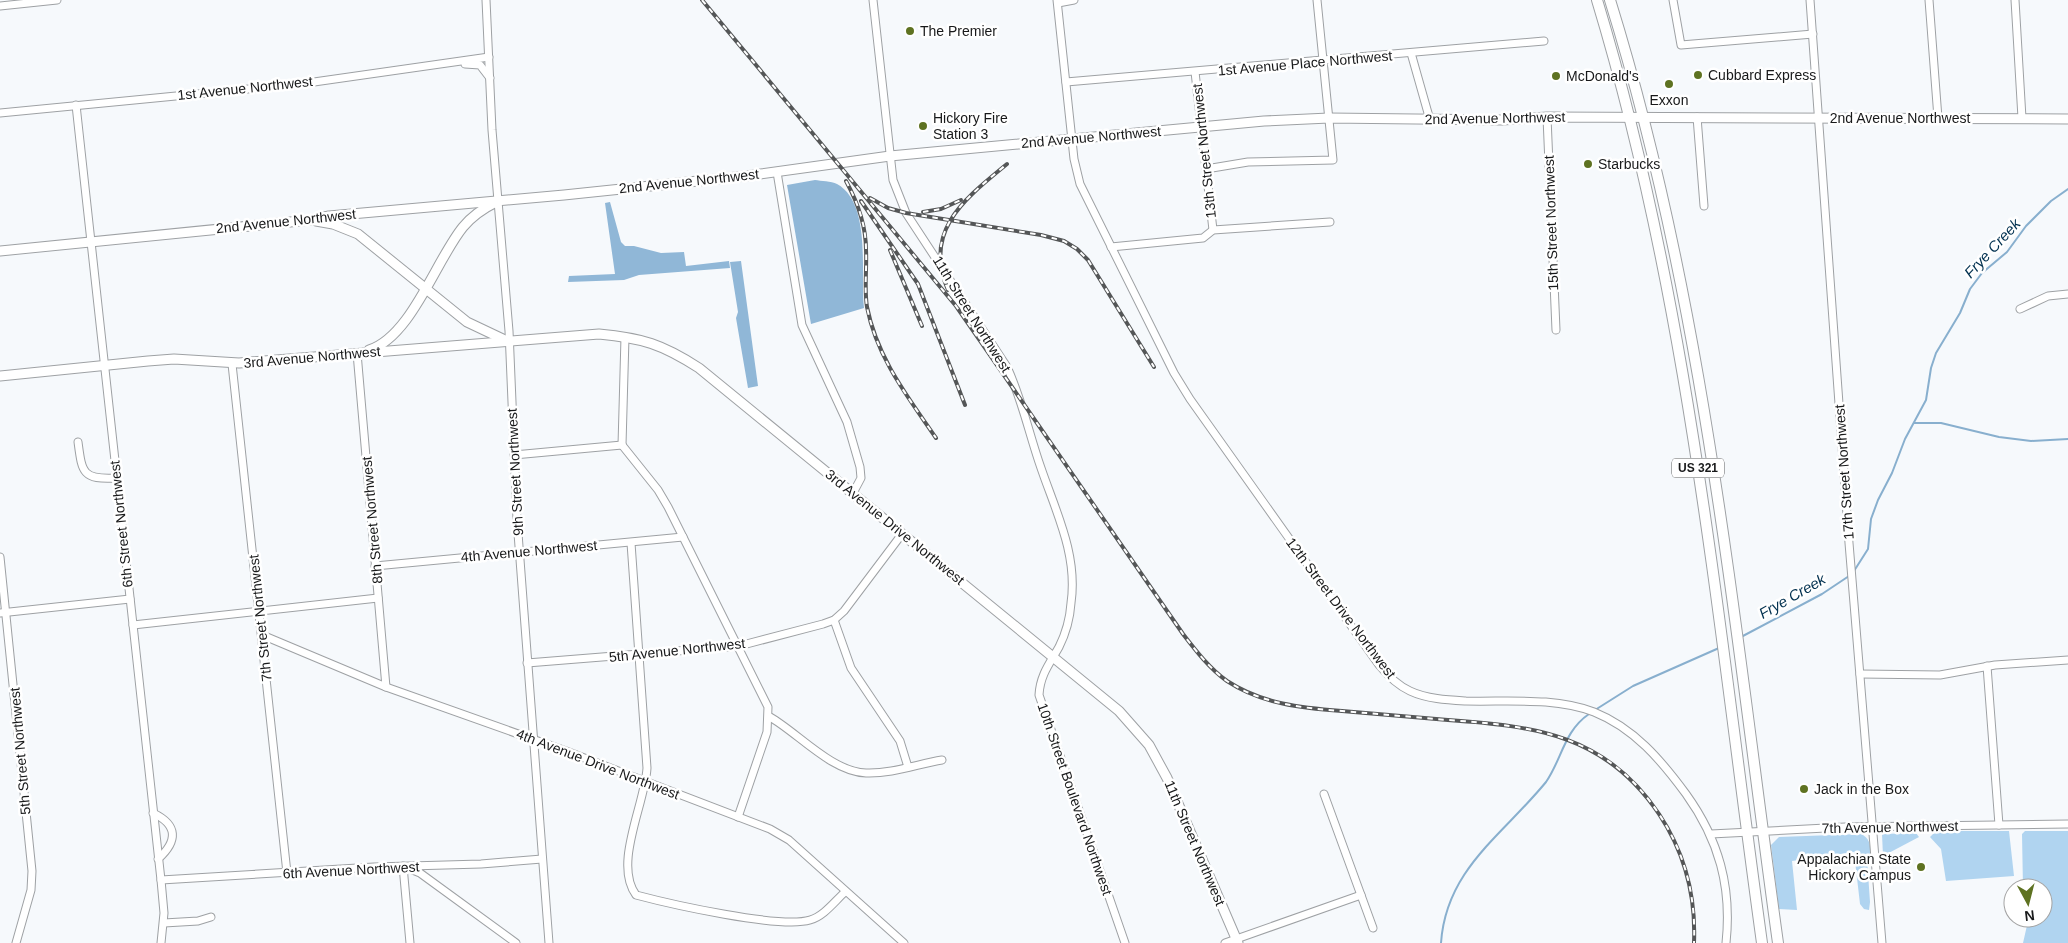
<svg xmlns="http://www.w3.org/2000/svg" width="2068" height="943" viewBox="0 0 2068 943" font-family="Helvetica,sans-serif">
  <rect width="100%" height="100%" fill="#f6f9fc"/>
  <!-- green -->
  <g fill="#b0d4f0">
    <path d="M 1936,831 L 2009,831 L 2014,876 L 1946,881 L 1941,849 L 1930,837 Z"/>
    <path d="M 2025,831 L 2068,831 L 2068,943 L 2023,943 L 2028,921 L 2024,918 L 2043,918 L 2043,888 L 2023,888 L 2022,834 Z"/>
    <path d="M 1916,833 L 1919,837 L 1883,856 L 1882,834 Z"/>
    <path d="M 1860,834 C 1870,837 1870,845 1871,854 L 1867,859 L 1870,902 L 1869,910 L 1864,909 L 1860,904 L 1854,852 L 1792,861 L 1797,910 L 1779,909 L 1771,845 L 1779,837 Z"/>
  </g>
  <!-- forest -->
  <g fill="#90b7d7">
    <path d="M 815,180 C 821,181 831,181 837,184 C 872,203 860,275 864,308 L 811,324 L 787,185 Z"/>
    <path d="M 610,202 L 621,242 L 625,246 L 634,246 L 661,253 L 684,252 L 686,266 L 729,261 L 730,268 L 639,275 L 624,280 L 568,282 L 569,276 L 615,274 L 605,203 Z"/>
    <path d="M 741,261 L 758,386 L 748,388 L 736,318 L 738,312 L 730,262 Z"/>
  </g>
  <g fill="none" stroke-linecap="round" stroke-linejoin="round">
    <!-- stream -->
    <g stroke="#88afce" stroke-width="2">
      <path d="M 1914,423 L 1941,423 L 1999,437 L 2031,441 L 2068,439"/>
      <path d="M 1854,571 L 1868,549 L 1871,519 L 1878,500 L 1892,473 L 1905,439 L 1926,400 L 1931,368 L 1936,353 L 1960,313 L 1970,289 L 1982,273 L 2007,252 L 2026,226 L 2051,201 L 2068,189"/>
      <path d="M 1741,637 L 1822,594 L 1849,576"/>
      <path d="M 1595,710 L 1633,686 L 1719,648"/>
      <path d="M 1441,943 C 1446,869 1503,835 1546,782 C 1562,759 1564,731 1589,714"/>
    </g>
    <!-- minor casing -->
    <g stroke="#9ea1a4" stroke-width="9">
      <g id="minor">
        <path d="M 486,0 L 492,130 L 509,331 L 517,520 L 549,943"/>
        <path d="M 873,0 L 893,180 L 906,213 L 1007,367 C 1022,399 1029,434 1041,468 C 1056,512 1078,555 1071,603 C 1070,618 1066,633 1059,647 C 1050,663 1040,675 1039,695 L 1125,943"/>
        <path d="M 1057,0 L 1074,159 L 1080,184 L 1174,373 L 1190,399 L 1379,665 C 1388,676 1397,685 1410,691 C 1427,699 1448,700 1466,701 C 1508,702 1554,697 1594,712 C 1634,728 1661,760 1686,794 C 1719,840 1732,887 1726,943"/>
        <path d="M 1673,0 L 1681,45 L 1813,34"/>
        <path d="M 1810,0 L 1849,543 L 1882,943"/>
        <path d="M 1929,0 L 1938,118"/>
        <path d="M 2015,0 L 2022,118"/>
        <path d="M 1058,3 L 1074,0"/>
        <path d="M 0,6 L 57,0"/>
        <path d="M 1411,53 L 1430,120"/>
        <path d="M 465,64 L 480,65 L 490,78"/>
        <path d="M 1195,72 L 1213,230"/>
        <path d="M 1066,82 L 1544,41"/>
        <path d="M 76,105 L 161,880 L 164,913 L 161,943"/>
        <path d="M 0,113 L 300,84 L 489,57"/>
        <path d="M 1547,117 L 1556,330"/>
        <path d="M 1697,117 L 1704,206"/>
        <path d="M 1206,169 L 1248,162 L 1333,160 L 1317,0"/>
        <path d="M 777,172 L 802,325 L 847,422 L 860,467 L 861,478 L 853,493"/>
        <path d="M 1111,247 L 1203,238 L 1213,230 L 1330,222"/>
        <path d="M 2020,309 L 2048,296 L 2068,294"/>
        <path d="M 357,353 L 386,687"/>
        <path d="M 232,364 L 287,873"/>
        <path d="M 78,442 C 82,472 82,480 116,478"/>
        <path d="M 622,445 L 658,490 L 668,507 L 768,707 L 767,732 L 738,817"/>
        <path d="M 622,445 L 625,337"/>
        <path d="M 514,455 L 622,445"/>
        <path d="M 631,543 L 647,768 C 645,804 613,864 636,895 C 670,904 780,929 810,920 C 824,916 834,902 845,892"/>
        <path d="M 0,557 L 32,871 L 31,890 L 16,943"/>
        <path d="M 375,566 L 683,537"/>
        <path d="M 0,613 L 130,599"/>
        <path d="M 834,620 L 851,668 L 900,741 L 908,767"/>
        <path d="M 133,625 L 378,598"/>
        <path d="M 262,635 L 386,687 L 566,751 L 770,829 L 789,840 L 904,943"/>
        <path d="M 527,663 L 739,646 L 823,624 L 834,620 L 844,611 L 902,534"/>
        <path d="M 1987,666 L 1999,825"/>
        <path d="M 1860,674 L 1940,675 L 1995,665 L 2068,660"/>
        <path d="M 770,717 C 798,733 832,772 866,773 C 891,774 918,764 942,760"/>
        <path d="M 1324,794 L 1373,928"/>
        <path d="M 153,813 C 178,825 178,841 158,859"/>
        <path d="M 1711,834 L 1845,827 L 2068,824"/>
        <path d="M 161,880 L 374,867 L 481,864 L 542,859"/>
        <path d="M 164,923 L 198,921 L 211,917"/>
        <path d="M 410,943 L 403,866 L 420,873 L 516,943"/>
        <path d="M 1225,943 L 1361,895"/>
      </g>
    </g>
    <!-- major casing -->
    <g stroke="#9ea1a4" stroke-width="11">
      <g id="major">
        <path d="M 316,221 L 333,224 L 358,234 L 467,322 L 505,340"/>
        <path d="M 0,251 L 310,220 L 329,216 L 564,195 L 746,176 L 890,156 L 1264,121 L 1329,118 L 1502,120 L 1547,117 L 2068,119"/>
        <path d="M 369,350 C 411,337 436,260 463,227 C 472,216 484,208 496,202"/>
        <path d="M 0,376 L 148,361 L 174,359 L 239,363 L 599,334 C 642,338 662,344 699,368 L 1119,711 L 1149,745 L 1167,778 L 1238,943"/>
      </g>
    </g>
    <!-- highway casing -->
    <g stroke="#9ea1a4" stroke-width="12">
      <g id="highway">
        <path d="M 1597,0 C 1690,307 1718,627 1762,943"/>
        <path d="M 1610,0 C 1705,306 1734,627 1778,943"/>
      </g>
    </g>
    <!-- minor -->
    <use href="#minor" stroke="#fff" stroke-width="7"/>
    <!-- major -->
    <use href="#major" stroke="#fff" stroke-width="9"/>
    <!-- highway -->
    <use href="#highway" stroke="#fff" stroke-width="10"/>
    <!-- rail casing -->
    <g stroke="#545657" stroke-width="4">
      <g id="rail">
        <path d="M 702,0 L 956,306 L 1183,634 C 1196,651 1210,669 1227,681 C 1262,704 1302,708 1342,711 C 1378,714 1413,717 1448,720 C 1536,726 1606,735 1659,814 C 1685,853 1696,896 1694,943"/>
        <path d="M 846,181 C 858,203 866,225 866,250 C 867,269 864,288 867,307 C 877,358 908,397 936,438"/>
        <path d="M 870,198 L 888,208 L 906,213 L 1041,235 L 1064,241 L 1077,249 L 1088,260 L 1154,367"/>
        <path d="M 861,201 L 918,284 L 965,405"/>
        <path d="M 923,212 L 941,209 L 961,200"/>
        <path d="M 890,250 L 922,326"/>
        <path d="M 948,290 C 922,230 966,198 1007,164"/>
      </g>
    </g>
    <!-- rail -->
    <use href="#rail" stroke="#fff" stroke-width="2" stroke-dasharray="5.5" stroke-linecap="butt"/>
  </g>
  <!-- markers -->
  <g fill="#5e7221" stroke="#fff" stroke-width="2">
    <circle cx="910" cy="31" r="5"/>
    <circle cx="1698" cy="75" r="5"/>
    <circle cx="1556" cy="76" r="5"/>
    <circle cx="1669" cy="84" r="5"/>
    <circle cx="923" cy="126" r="5"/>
    <circle cx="1588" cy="164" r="5"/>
    <circle cx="1804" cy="789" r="5"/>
    <circle cx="1921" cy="867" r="5"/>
  </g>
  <g text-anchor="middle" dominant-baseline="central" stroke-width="5" stroke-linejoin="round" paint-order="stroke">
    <!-- shield labels -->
    <rect fill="#fff" stroke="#5d5e5f" stroke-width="1" x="1672" y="458.5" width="52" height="19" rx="4"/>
    <g font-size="12" font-weight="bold" fill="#18191a">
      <text x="1698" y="468">US 321</text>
    </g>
    <!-- poi labels -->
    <g font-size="14" fill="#18191a" stroke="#fff" text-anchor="start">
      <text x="920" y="31">The Premier</text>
      <text x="1708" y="75">Cubbard Express</text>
      <text x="1566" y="76">McDonald's</text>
      <text x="1669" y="100" text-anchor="middle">Exxon</text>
      <text x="933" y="118">Hickory Fire<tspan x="933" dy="16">Station 3</tspan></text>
      <text x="1598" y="164">Starbucks</text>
      <text x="1814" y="789">Jack in the Box</text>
      <text x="1911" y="859" text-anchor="end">Appalachian State<tspan x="1911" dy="16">Hickory Campus</tspan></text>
    </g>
    <!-- street labels -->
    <g font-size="14" fill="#18191a" stroke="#fff">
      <text transform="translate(1305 63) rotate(-5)">1st Avenue Place Northwest</text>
      <text transform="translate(245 88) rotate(-6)">1st Avenue Northwest</text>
      <text transform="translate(1495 118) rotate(-1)">2nd Avenue Northwest</text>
      <text x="1900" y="118">2nd Avenue Northwest</text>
      <text transform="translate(1091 137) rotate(-5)">2nd Avenue Northwest</text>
      <text transform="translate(1204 151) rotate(-96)">13th Street Northwest</text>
      <text transform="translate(689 181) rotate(-6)">2nd Avenue Northwest</text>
      <text transform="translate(286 221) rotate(-6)">2nd Avenue Northwest</text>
      <text transform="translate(1551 223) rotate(-92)">15th Street Northwest</text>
      <text transform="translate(972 314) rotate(58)">11th Street Northwest</text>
      <text transform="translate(312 357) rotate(-5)">3rd Avenue Northwest</text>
      <text transform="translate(515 472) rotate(-93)">9th Street Northwest</text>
      <text transform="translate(1844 472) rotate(-94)">17th Street Northwest</text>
      <text transform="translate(372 520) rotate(-95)">8th Street Northwest</text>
      <text transform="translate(121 524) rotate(-96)">6th Street Northwest</text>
      <text transform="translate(895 527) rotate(39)">3rd Avenue Drive Northwest</text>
      <text transform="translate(529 551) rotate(-5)">4th Avenue Northwest</text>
      <text transform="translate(1341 608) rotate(53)">12th Street Drive Northwest</text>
      <text transform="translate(260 618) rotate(-96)">7th Street Northwest</text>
      <text transform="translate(677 650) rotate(-6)">5th Avenue Northwest</text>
      <text transform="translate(20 751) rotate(-95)">5th Street Northwest</text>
      <text transform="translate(598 764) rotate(21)">4th Avenue Drive Northwest</text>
      <text transform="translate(1075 799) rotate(71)">10th Street Boulevard Northwest</text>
      <text transform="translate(1890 827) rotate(-1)">7th Avenue Northwest</text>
      <text transform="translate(1195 843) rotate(67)">11th Street Northwest</text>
      <text transform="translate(351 870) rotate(-3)">6th Avenue Northwest</text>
    </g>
    <!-- water labels -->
    <g font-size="15" font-style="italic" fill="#00304f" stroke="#fff">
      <text transform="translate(1992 248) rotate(-47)">Frye Creek</text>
      <text transform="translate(1792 596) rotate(-30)">Frye Creek</text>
    </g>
  </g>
  <!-- north arrow -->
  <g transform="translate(2028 903) rotate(173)"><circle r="24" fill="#ffffff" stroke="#a3a3a3"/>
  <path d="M0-4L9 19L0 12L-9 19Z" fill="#5e7221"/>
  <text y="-8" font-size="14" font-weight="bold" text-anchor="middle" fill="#18191a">N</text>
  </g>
</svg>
